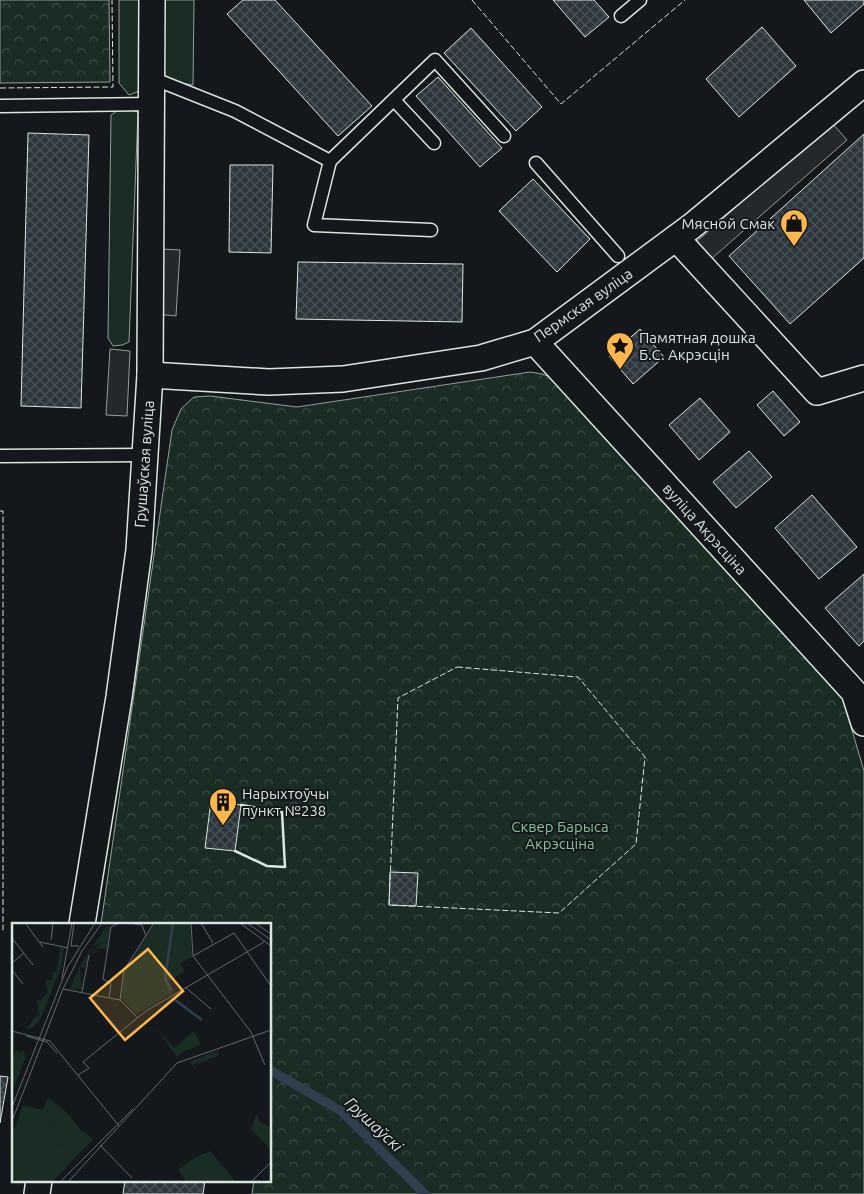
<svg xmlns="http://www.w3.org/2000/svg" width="864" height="1194" viewBox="0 0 864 1194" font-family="Ubuntu,sans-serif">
  <defs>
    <pattern id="forest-crowns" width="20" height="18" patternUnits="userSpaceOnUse" patternTransform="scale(1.25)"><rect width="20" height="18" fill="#1a2d24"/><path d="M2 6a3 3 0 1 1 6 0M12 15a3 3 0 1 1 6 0" fill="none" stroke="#3b4b43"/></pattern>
    <pattern id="building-cross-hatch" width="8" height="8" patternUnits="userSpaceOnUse" patternTransform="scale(1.25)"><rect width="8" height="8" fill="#2c363c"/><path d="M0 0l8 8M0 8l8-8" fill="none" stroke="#4a5358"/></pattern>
  </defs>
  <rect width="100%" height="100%" fill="#14181c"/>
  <!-- grass -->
  <g fill="#1a2d24" stroke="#939e99">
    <path d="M 119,0 L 144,0 L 142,90 L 129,95 L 119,83 Z"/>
    <path d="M 164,0 L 194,0 L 193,85 L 175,82 L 162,73 Z"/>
    <path d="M 121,108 L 138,112 L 129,342 L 122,345 L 113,346 L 108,338 L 111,115 Z"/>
  </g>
  <!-- forest -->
  <g fill="url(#forest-crowns)" stroke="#939e99">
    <path d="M 0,0 L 109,0 L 110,82 L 0,83 Z"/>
    <path d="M 530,372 L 542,374 L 561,380 L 842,696 L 864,771 L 864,1194 L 252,1194 L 254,1180 L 270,1180 L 270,924 L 101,924 L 172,430 L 181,409 L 194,397 L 210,396 L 297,407 Z"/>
  </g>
  <!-- parking -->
  <g fill="#24282b" stroke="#939e99">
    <path d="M 832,123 L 847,140 L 710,260 L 695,243 Z"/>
    <path d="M 159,249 L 180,250 L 176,316 L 155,314 Z"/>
    <path d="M 110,349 L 130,351 L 127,416 L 106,415 Z"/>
  </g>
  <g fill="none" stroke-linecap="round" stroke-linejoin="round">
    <!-- stream -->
    <path stroke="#2f3f4d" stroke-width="9" d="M 270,1070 L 341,1111 L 425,1194"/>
  </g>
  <!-- building -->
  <g fill="url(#building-cross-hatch)" stroke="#d8e6dc">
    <path d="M 243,0 L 275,0 L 372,106 L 338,136 L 227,14 Z"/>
    <path d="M 553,0 L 594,0 L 609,17 L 585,37 Z"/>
    <path d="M 804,0 L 864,0 L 864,4 L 831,33 Z"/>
    <path d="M 762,27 L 796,66 L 739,117 L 706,79 Z"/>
    <path d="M 471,28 L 542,107 L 516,131 L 444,53 Z"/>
    <path d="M 438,77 L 502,148 L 480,167 L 416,96 Z"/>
    <path d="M 28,133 L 89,135 L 81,408 L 21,406 Z"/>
    <path d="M 864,134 L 864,258 L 790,324 L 729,256 Z"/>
    <path d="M 230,165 L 273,165 L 271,253 L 229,252 Z"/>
    <path d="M 533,179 L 590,239 L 557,272 L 499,211 Z"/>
    <path d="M 298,262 L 463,264 L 462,322 L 296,319 Z"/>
    <path d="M 640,329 L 664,357 L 633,384 L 609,356 Z"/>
    <path d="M 773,391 L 800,422 L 784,436 L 757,405 Z"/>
    <path d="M 700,398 L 730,432 L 699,460 L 669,425 Z"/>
    <path d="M 749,451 L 772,477 L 736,508 L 713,482 Z"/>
    <path d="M 812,495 L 857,547 L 819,579 L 775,528 Z"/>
    <path d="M 864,574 L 864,641 L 859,646 L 825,608 Z"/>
    <path d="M 211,801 L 241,805 L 235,851 L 205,848 Z"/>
    <path d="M 390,872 L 418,873 L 416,906 L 389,905 Z"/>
    <path d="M 0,1076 L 8,1077 L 0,1123 Z"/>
    <path d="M 125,1180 L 205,1180 L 203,1194 L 123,1194 Z"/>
  </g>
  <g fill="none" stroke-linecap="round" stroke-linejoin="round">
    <!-- service casing -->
    <g stroke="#d8e6dc" stroke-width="15">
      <g id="service">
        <path d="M 621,16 L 640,0"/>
        <path d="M 152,78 L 235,111 L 330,161 L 314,225 L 431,230"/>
        <path d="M 394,100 L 434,143"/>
        <path d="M 0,106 L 152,104"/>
        <path d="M 330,161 L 435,60 L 504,136"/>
        <path d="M 536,163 L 618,256"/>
        <path d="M 0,456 L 144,455"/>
      </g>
    </g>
    <!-- minor casing -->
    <g stroke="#d8e6dc" stroke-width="28">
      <g id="minor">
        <path d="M 676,238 L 817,392 L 864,378"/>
        <path d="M 535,342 L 854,692 L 864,723"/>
        <path d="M 150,375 L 269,382 L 343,379 L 481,358 L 535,342 L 692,226 L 864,83"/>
        <path d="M 82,924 L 119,697 L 139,550 L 150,375 L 152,0"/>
        <path d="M 37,1194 L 39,1180"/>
      </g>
    </g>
    <!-- service -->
    <use href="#service" stroke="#14181c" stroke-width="12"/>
    <!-- minor -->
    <use href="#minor" stroke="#14181c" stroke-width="25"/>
    <!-- fence -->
    <g stroke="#d8e6dc" stroke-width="1" stroke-dasharray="6 2.5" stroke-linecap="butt">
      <path d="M 472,0 L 561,104 L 685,0"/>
      <path d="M 0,88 L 113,87 L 112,0"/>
      <path d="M 0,511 L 3,511 L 3,930 L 0,930"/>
      <path d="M 457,667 L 578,677 L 645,757 L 636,844 L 559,913 L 389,905 L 398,698 Z"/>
    </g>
    <!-- wall -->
    <path stroke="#d8e6dc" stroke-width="2.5" d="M 235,851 L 267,866 L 285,867 L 282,812 L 241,805"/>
  </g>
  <!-- icons -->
  <defs>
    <g id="shop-pin" transform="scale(1.4375)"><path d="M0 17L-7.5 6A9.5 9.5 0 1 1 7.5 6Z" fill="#ffb74d" stroke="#14181c"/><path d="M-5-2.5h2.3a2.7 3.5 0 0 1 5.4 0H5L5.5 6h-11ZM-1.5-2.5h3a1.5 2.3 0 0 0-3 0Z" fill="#111"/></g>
    <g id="sight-pin" transform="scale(1.4375)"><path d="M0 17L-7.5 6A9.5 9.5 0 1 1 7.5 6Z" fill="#ffb74d" stroke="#14181c"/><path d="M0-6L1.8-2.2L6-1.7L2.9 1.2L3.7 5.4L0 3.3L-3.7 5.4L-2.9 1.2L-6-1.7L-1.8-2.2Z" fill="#111"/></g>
    <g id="building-pin" transform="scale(1.4375)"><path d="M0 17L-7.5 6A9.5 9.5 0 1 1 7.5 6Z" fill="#ffb74d" stroke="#14181c"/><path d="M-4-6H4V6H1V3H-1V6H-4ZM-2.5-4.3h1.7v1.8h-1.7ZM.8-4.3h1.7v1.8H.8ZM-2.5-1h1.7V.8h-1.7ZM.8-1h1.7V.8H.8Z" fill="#111"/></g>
  </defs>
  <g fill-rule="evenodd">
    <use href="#shop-pin" x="794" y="223"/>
    <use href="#sight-pin" x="620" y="346"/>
    <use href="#building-pin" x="223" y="802"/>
  </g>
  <g text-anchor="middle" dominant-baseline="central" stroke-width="4" stroke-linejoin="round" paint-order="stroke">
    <!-- poi labels -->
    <g font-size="15" fill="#d8e6dc" stroke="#14181c" text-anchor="start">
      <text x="775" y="223" text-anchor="end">Мясной Смак</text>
      <text x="639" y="337">Памятная дошка<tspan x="639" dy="17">Б.С. Акрэсцін</tspan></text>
      <text x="242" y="793">Нарыхтоўчы<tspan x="242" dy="17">пункт №238</tspan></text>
    </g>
    <!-- street labels -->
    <g font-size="15" fill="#d8e6dc" stroke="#14181c">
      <text transform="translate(583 305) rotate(-35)">Пермская вуліца</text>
      <text transform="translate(144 464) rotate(-86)">Грушаўская вуліца</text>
      <text transform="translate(705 529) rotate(48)">вуліца Акрэсціна</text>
    </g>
    <!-- park labels -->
    <g font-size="15" fill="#8ac095" stroke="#14181c">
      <text x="560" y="826">Сквер Барыса<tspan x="560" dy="17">Акрэсціна</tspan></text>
    </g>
    <!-- water labels -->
    <g font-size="16" font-style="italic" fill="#d8e6dc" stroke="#14181c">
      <text transform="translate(374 1124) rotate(43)">Грушаўскі</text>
    </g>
  </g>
  <!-- overview -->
  <g transform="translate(12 923)">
    <rect width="259" height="259" fill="#14181c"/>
    <path d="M 94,4 L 98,4 L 95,26 L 87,25 L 77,32 L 89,20 L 82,23 L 77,31 L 73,45 L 68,44 L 70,66 L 58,66 L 67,45 L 72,37 ZM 48,25 L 52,25 L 49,44 L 29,95 L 21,105 L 14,106 L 25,92 L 28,95 L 25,76 L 28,78 L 36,69 L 33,56 L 39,58 L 41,49 L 45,49 ZM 4,127 L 9,130 L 11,128 L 14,133 L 0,170 L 0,138 ZM 207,127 L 206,133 L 181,142 L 187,150 L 177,139 ZM 55,190 L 69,207 L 50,224 L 34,206 Z" fill="#1a2d24"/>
    <path d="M 143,0 L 178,0 L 180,34 L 168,41 L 173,48 L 157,58 L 163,69 L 124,91 L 109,74 L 113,48 ZM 143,103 L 162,125 L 182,108 L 189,122 L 172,128 L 165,134 ZM 36,175 L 55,190 L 34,206 L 50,224 L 69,207 L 81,216 L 40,259 L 0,259 L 0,213 L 11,182 L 30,187 ZM 245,191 L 248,199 L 259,204 L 259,227 L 239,206 ZM 198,228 L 224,259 L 175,259 L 166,247 L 182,235 Z" fill="#1a2d24"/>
    <path fill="none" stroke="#2f3f4d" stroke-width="2.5" d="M 159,68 L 153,55 L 161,0M 162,76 L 190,97"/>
    <path fill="none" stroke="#626a69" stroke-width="1" d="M 13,0 L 31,24M 62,0 L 59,23 L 67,23M 117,0 L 130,2 L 134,13M 179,0 L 181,33 L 239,109 L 253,142M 189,0 L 201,20M 228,0 L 259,23M 235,0 L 259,17M 243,0 L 259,11M 0,15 L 21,42M 39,17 L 41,0M 28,19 L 56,25M 181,33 L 222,10 L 259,63M 0,40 L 12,30M 0,47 L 11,61M 50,55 L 60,0M 173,64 L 199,86M 51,66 L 108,77 L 125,94M 70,69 L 77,32M 97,74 L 99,61 L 91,56 L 99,4 L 107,0M 108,77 L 112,47 L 142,0M 0,108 L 38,118 L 107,203M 14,113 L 35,119 L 45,130M 66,152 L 77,145 L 71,139 L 134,88 L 252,19M 0,184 L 55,45 L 83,0M 0,198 L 51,66 L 70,28 L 90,0M 88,222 L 120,255M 48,259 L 121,186M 56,259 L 165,140 L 259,107M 239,259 L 259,239"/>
    <path fill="#ffb74d" fill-opacity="0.15" stroke="#ffb74d" stroke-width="2.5" d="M 136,26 L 171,68 L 113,117 L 78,75 Z"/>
    <rect width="259" height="259" fill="none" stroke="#d8e6dc" stroke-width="2.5"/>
  </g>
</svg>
